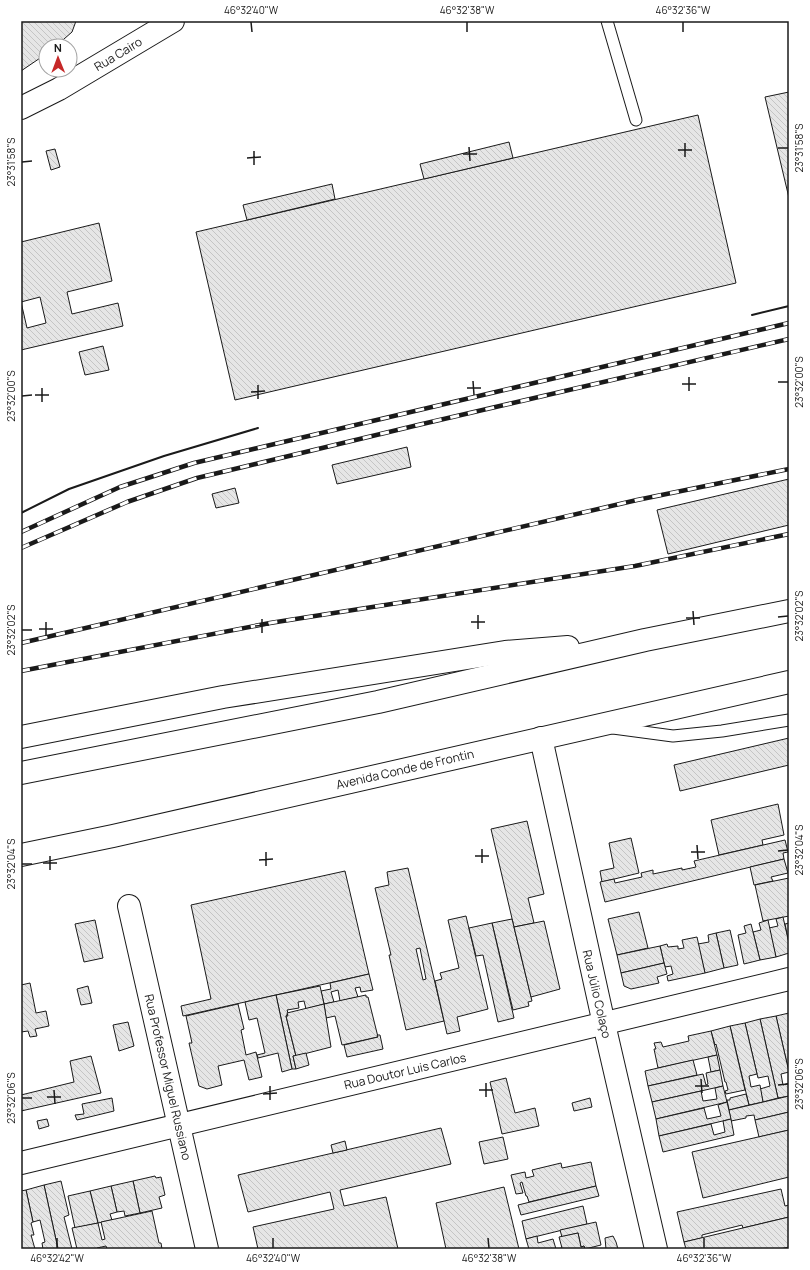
<svg xmlns="http://www.w3.org/2000/svg" width="810" height="1270" viewBox="0 0 810 1270" font-family="Manrope,sans-serif">
  <defs>
    <pattern id="building-back-hatch" width="6" height="6" patternUnits="userSpaceOnUse"><rect width="6" height="6" fill="#e6e6e6"/><path d="M-1 5l2 2M0 0l6 6M5-1l2 2" fill="none" stroke="#c5c5c5"/></pattern>
  </defs>
  <rect width="100%" height="100%" fill="#fff"/>
  <!-- building -->
  <g fill="url(#building-back-hatch)" stroke="#1a1a1a" fill-rule="evenodd">
    <path d="M 21,21 L 76,21 L 72,32 L 56,46 L 46,46 L 46,54 L 21,71 Z"/>
    <path d="M 789,92 L 789,198 L 765,97 Z"/>
    <path d="M 698,115 L 736,283 L 235,400 L 196,232 Z"/>
    <path d="M 509,142 L 513,158 L 424,179 L 420,164 Z"/>
    <path d="M 55,149 L 60,167 L 51,170 L 46,151 Z"/>
    <path d="M 332,184 L 335,199 L 247,220 L 243,205 Z"/>
    <path d="M 99,223 L 112,281 L 67,292 L 72,314 L 118,303 L 123,326 L 21,350 L 21,242 ZM 40,297 L 46,323 L 27,328 L 21,302 Z"/>
    <path d="M 103,346 L 109,370 L 85,375 L 79,352 Z"/>
    <path d="M 407,447 L 411,467 L 337,484 L 332,465 Z"/>
    <path d="M 789,479 L 789,525 L 668,554 L 657,510 Z"/>
    <path d="M 235,488 L 239,503 L 216,508 L 212,494 Z"/>
    <path d="M 789,738 L 789,765 L 680,791 L 674,765 Z"/>
    <path d="M 778,804 L 784,835 L 762,840 L 763,845 L 719,855 L 711,820 Z"/>
    <path d="M 527,821 L 544,894 L 528,898 L 534,923 L 514,927 L 491,829 Z"/>
    <path d="M 631,838 L 639,873 L 602,882 L 600,871 L 614,868 L 609,843 Z"/>
    <path d="M 785,840 L 788,852 L 783,853 L 784,859 L 605,902 L 600,882 L 614,879 L 615,883 L 642,877 L 641,873 L 653,870 L 653,874 L 682,868 L 682,870 L 696,867 L 694,861 Z"/>
    <path d="M 784,859 L 788,873 L 771,877 L 773,881 L 754,885 L 750,867 Z"/>
    <path d="M 408,868 L 444,1021 L 406,1030 L 389,955 L 391,955 L 375,888 L 389,885 L 387,872 ZM 420,948 L 426,979 L 423,980 L 416,949 Z"/>
    <path d="M 345,871 L 369,974 L 183,1016 L 181,1006 L 211,999 L 191,905 Z"/>
    <path d="M 789,878 L 789,916 L 763,921 L 755,885 Z"/>
    <path d="M 639,912 L 648,948 L 617,955 L 608,919 Z"/>
    <path d="M 466,916 L 488,1009 L 457,1017 L 460,1031 L 447,1034 L 435,981 L 442,979 L 440,973 L 459,968 L 448,920 Z"/>
    <path d="M 783,917 L 789,943 L 789,953 L 776,957 L 769,928 L 778,926 L 776,919 Z"/>
    <path d="M 512,919 L 532,1001 L 528,1002 L 529,1006 L 513,1010 L 492,923 Z"/>
    <path d="M 95,920 L 103,958 L 84,962 L 75,924 Z"/>
    <path d="M 768,920 L 776,957 L 760,960 L 753,932 L 761,930 L 759,923 Z"/>
    <path d="M 544,921 L 560,989 L 531,997 L 514,927 Z"/>
    <path d="M 492,923 L 514,1018 L 498,1022 L 483,955 L 476,956 L 469,928 Z"/>
    <path d="M 789,923 L 789,943 L 785,924 Z"/>
    <path d="M 751,924 L 760,960 L 744,964 L 738,935 L 746,933 L 744,926 Z"/>
    <path d="M 730,930 L 738,965 L 724,968 L 716,933 Z"/>
    <path d="M 716,933 L 724,968 L 705,973 L 698,944 L 709,942 L 708,935 Z"/>
    <path d="M 697,937 L 705,973 L 668,981 L 667,976 L 673,974 L 671,966 L 665,967 L 660,946 L 667,944 L 668,947 L 678,946 L 678,949 L 684,948 L 682,940 Z"/>
    <path d="M 660,946 L 664,963 L 621,973 L 617,955 Z"/>
    <path d="M 664,963 L 667,974 L 657,977 L 659,983 L 631,989 L 624,986 L 621,973 Z"/>
    <path d="M 369,974 L 373,990 L 361,992 L 360,987 L 355,988 L 358,997 L 340,1001 L 338,990 L 331,992 L 334,1002 L 324,1004 L 321,991 L 331,989 L 330,983 Z"/>
    <path d="M 30,983 L 36,1013 L 46,1011 L 49,1026 L 35,1029 L 37,1036 L 30,1037 L 28,1031 L 21,1032 L 21,985 Z"/>
    <path d="M 88,986 L 92,1003 L 81,1005 L 77,989 Z"/>
    <path d="M 320,986 L 324,1004 L 306,1009 L 304,1001 L 298,1002 L 299,1008 L 287,1010 L 288,1013 L 286,1016 L 296,1056 L 293,1056 L 296,1069 L 292,1069 L 276,995 Z"/>
    <path d="M 276,995 L 292,1069 L 282,1072 L 278,1053 L 258,1058 L 257,1055 L 265,1053 L 257,1018 L 249,1020 L 245,1002 Z"/>
    <path d="M 366,995 L 366,997 L 368,997 L 378,1037 L 342,1045 L 335,1016 L 326,1018 L 324,1004 Z"/>
    <path d="M 238,1004 L 244,1029 L 241,1030 L 246,1055 L 256,1052 L 262,1077 L 249,1080 L 244,1060 L 218,1066 L 222,1085 L 207,1089 L 199,1086 L 189,1043 L 192,1043 L 186,1016 Z"/>
    <path d="M 324,1004 L 331,1047 L 296,1056 L 286,1016 L 288,1016 L 287,1013 Z"/>
    <path d="M 789,1013 L 789,1072 L 776,1016 Z"/>
    <path d="M 776,1016 L 789,1072 L 781,1074 L 783,1085 L 789,1083 L 789,1096 L 778,1098 L 760,1019 Z"/>
    <path d="M 760,1019 L 778,1098 L 763,1102 L 760,1089 L 770,1086 L 768,1076 L 758,1078 L 745,1023 Z"/>
    <path d="M 128,1022 L 134,1046 L 119,1051 L 113,1025 Z"/>
    <path d="M 745,1023 L 757,1074 L 749,1076 L 751,1087 L 760,1085 L 763,1102 L 749,1105 L 730,1026 Z"/>
    <path d="M 730,1026 L 745,1090 L 726,1094 L 725,1091 L 728,1090 L 726,1082 L 725,1082 L 716,1044 L 715,1045 L 711,1031 Z"/>
    <path d="M 711,1031 L 717,1055 L 658,1068 L 654,1049 L 656,1049 L 654,1043 L 661,1042 L 663,1047 L 689,1041 L 688,1036 Z"/>
    <path d="M 377,1035 L 380,1035 L 383,1049 L 347,1057 L 344,1045 L 378,1037 Z"/>
    <path d="M 306,1053 L 309,1065 L 296,1069 L 293,1056 Z"/>
    <path d="M 717,1055 L 720,1070 L 711,1072 L 708,1057 Z"/>
    <path d="M 91,1056 L 101,1093 L 21,1111 L 21,1095 L 74,1082 L 70,1061 Z"/>
    <path d="M 693,1060 L 697,1075 L 648,1086 L 645,1071 Z"/>
    <path d="M 720,1070 L 723,1086 L 652,1102 L 648,1086 L 703,1074 L 706,1085 L 708,1084 L 706,1073 Z"/>
    <path d="M 506,1078 L 515,1113 L 535,1108 L 539,1126 L 502,1134 L 490,1082 Z"/>
    <path d="M 723,1086 L 727,1102 L 656,1119 L 652,1102 L 701,1091 L 703,1101 L 717,1099 L 715,1088 Z"/>
    <path d="M 746,1094 L 749,1105 L 729,1110 L 727,1100 L 730,1100 L 730,1098 Z"/>
    <path d="M 789,1096 L 789,1112 L 755,1120 L 754,1115 L 746,1116 L 746,1118 L 731,1121 L 729,1110 Z"/>
    <path d="M 112,1098 L 114,1111 L 77,1120 L 75,1115 L 84,1114 L 82,1104 Z"/>
    <path d="M 590,1098 L 592,1107 L 574,1111 L 572,1103 Z"/>
    <path d="M 727,1102 L 731,1119 L 659,1136 L 656,1119 L 704,1108 L 707,1119 L 721,1116 L 718,1105 Z"/>
    <path d="M 789,1112 L 789,1130 L 759,1137 L 755,1120 Z"/>
    <path d="M 47,1119 L 49,1126 L 39,1129 L 37,1121 Z"/>
    <path d="M 731,1119 L 734,1135 L 663,1152 L 659,1136 L 711,1124 L 714,1135 L 725,1132 L 723,1121 Z"/>
    <path d="M 441,1128 L 451,1164 L 340,1190 L 344,1206 L 386,1197 L 398,1249 L 258,1249 L 253,1227 L 334,1209 L 330,1192 L 248,1212 L 238,1175 Z"/>
    <path d="M 789,1130 L 789,1177 L 703,1198 L 692,1152 Z"/>
    <path d="M 503,1137 L 508,1159 L 484,1164 L 479,1142 Z"/>
    <path d="M 345,1141 L 347,1150 L 333,1153 L 331,1145 Z"/>
    <path d="M 591,1162 L 596,1186 L 529,1202 L 527,1196 L 526,1196 L 522,1182 L 520,1183 L 523,1193 L 516,1194 L 511,1175 L 525,1172 L 526,1178 L 534,1176 L 532,1170 L 561,1163 L 562,1168 Z"/>
    <path d="M 155,1176 L 156,1178 L 161,1177 L 165,1195 L 159,1197 L 162,1208 L 140,1213 L 133,1181 Z"/>
    <path d="M 61,1181 L 69,1215 L 64,1217 L 72,1249 L 58,1249 L 44,1185 Z"/>
    <path d="M 133,1181 L 140,1213 L 125,1216 L 124,1211 L 117,1212 L 111,1186 Z"/>
    <path d="M 44,1185 L 58,1249 L 43,1249 L 42,1243 L 45,1242 L 40,1220 L 33,1222 L 26,1190 Z"/>
    <path d="M 111,1186 L 117,1212 L 110,1214 L 112,1220 L 98,1223 L 90,1191 Z"/>
    <path d="M 596,1186 L 599,1196 L 521,1215 L 518,1205 Z"/>
    <path d="M 504,1187 L 519,1249 L 446,1249 L 436,1203 Z"/>
    <path d="M 781,1189 L 785,1206 L 789,1205 L 789,1217 L 743,1228 L 742,1225 L 702,1235 L 702,1238 L 684,1242 L 677,1212 Z"/>
    <path d="M 26,1190 L 33,1222 L 31,1223 L 34,1235 L 31,1235 L 35,1249 L 22,1249 L 21,1246 L 21,1191 Z"/>
    <path d="M 90,1191 L 98,1223 L 75,1228 L 68,1196 Z"/>
    <path d="M 583,1206 L 587,1224 L 526,1239 L 522,1221 Z"/>
    <path d="M 152,1211 L 159,1243 L 161,1243 L 162,1249 L 107,1249 L 106,1246 L 97,1248 L 97,1249 L 77,1249 L 72,1228 L 98,1223 L 102,1240 L 105,1239 L 101,1222 Z"/>
    <path d="M 789,1217 L 789,1247 L 780,1249 L 686,1249 L 684,1242 Z"/>
    <path d="M 596,1222 L 601,1245 L 585,1249 L 584,1246 L 581,1247 L 578,1233 L 562,1237 L 560,1230 Z"/>
    <path d="M 578,1233 L 581,1247 L 584,1246 L 585,1249 L 557,1249 L 562,1248 L 559,1237 Z"/>
    <path d="M 537,1236 L 538,1243 L 553,1239 L 556,1249 L 529,1249 L 526,1239 Z"/>
    <path d="M 613,1236 L 616,1242 L 618,1249 L 606,1249 L 605,1238 Z"/>
  </g>
  <g fill="none" stroke-linecap="round" stroke-linejoin="round">
    <!-- service casing -->
    <g stroke="#1a1a1a" stroke-width="13">
      <g id="service">
        <path d="M 607,21 L 636,120"/>
        <path d="M 613,728 L 673,736 L 722,731 L 789,720"/>
      </g>
    </g>
    <!-- minor casing -->
    <g stroke="#1a1a1a" stroke-width="24">
      <g id="minor">
        <path d="M 129,906 L 207,1249"/>
        <path d="M 21,1163 L 789,979"/>
      </g>
    </g>
    <!-- tertiary casing -->
    <g stroke="#1a1a1a" stroke-width="24">
      <g id="tertiary">
        <path d="M 21,108 L 59,89 L 173,21"/>
        <path d="M 541,738 L 604,1024 L 656,1249"/>
      </g>
    </g>
    <!-- trunk casing -->
    <g stroke="#1a1a1a" stroke-width="24">
      <g id="trunk">
        <path d="M 21,737 L 223,697 L 505,652 L 568,647"/>
        <path d="M 21,773 L 378,702 L 645,640 L 789,611"/>
        <path d="M 21,855 L 113,836 L 789,682"/>
      </g>
    </g>
    <!-- service -->
    <use href="#service" stroke="#fff" stroke-width="11"/>
    <!-- minor -->
    <use href="#minor" stroke="#fff" stroke-width="22"/>
    <!-- tertiary -->
    <use href="#tertiary" stroke="#fff" stroke-width="22"/>
    <!-- trunk -->
    <use href="#trunk" stroke="#fff" stroke-width="22"/>
    <!-- rail casing -->
    <g stroke="#1a1a1a" stroke-width="4.5">
      <g id="rail">
        <path d="M 21,532 L 120,487 L 194,463 L 789,323"/>
        <path d="M 21,548 L 127,502 L 197,478 L 418,425 L 789,339"/>
        <path d="M 21,643 L 637,500 L 789,469"/>
        <path d="M 21,671 L 270,623 L 635,566 L 789,534"/>
      </g>
    </g>
    <!-- rail -->
    <use href="#rail" stroke="#fff" stroke-width="3" stroke-dasharray="9" stroke-linecap="butt"/>
    <!-- wall -->
    <g stroke="#1a1a1a" stroke-width="2">
      <path d="M 752,315 L 789,306"/>
      <path d="M 21,513 L 69,489 L 164,456 L 258,428"/>
    </g>
  </g>
  <!-- ticks -->
  <path fill="none" stroke="#1a1a1a" stroke-width="1.5" d="M 251,22 L 252,32M 467,22 L 467,32M 683,22 L 683,32M 685,143 L 685,157M 469,147 L 470,161M 778,148 L 788,148M 678,150 L 692,150M 254,151 L 254,165M 463,154 L 477,154M 247,158 L 261,157M 22,162 L 32,161M 689,377 L 689,391M 473,381 L 474,395M 778,382 L 788,382M 682,384 L 696,384M 258,385 L 258,399M 42,388 L 42,402M 467,388 L 481,388M 251,392 L 265,391M 35,395 L 49,395M 22,396 L 32,395M 693,611 L 694,625M 478,615 L 478,629M 778,617 L 788,616M 686,618 L 700,618M 262,619 L 262,633M 46,622 L 46,636M 471,622 L 485,622M 255,626 L 269,625M 39,629 L 53,629M 22,630 L 32,630M 697,845 L 698,859M 482,849 L 482,863M 778,851 L 788,850M 266,852 L 266,866M 691,852 L 705,852M 50,856 L 50,870M 475,856 L 489,856M 259,860 L 273,859M 43,863 L 57,863M 22,864 L 32,864M 701,1079 L 702,1093M 486,1083 L 486,1097M 778,1085 L 788,1084M 270,1086 L 270,1100M 695,1086 L 709,1086M 54,1090 L 55,1104M 479,1090 L 493,1090M 263,1094 L 277,1093M 47,1097 L 61,1097M 22,1098 L 32,1098M 57,1238 L 57,1248M 273,1238 L 273,1248M 488,1238 L 489,1248M 704,1238 L 704,1248"/>
  <g text-anchor="middle" dominant-baseline="central" stroke-width="3" stroke-linejoin="round" paint-order="stroke">
    <!-- street labels -->
    <g font-size="12" fill="#1a1a1a" stroke="#fff">
      <text transform="translate(118 54) rotate(-31)">Rua Cairo</text>
      <text transform="translate(405 769) rotate(-13)">Avenida Conde de Frontin</text>
      <text transform="translate(597 994) rotate(77)">Rua Júlio Colaço</text>
      <text transform="translate(405 1071) rotate(-13)">Rua Doutor Luis Carlos</text>
      <text transform="translate(168 1077) rotate(77)">Rua Professor Miguel Russiano</text>
    </g>
  </g>
  <!-- border -->
  <rect width="810" height="1270" fill="none" stroke="#ffffff" stroke-width="44"/>
  <!-- north arrow -->
  <g transform="translate(58 58) rotate(359)"><circle r="19" fill="#ffffff" stroke="#a3a3a3"/>
  <path d="M0-3L7 15L0 10L-7 15Z" fill="#c62828"/>
  <text y="-6" font-size="11" font-weight="bold" text-anchor="middle" fill="#1a1a1a">N</text>
  </g>
  <rect x="22" y="22" width="766" height="1226" fill="none" stroke="#1a1a1a" stroke-width="1.5"/>
  <g font-size="10" text-anchor="middle" fill="#1a1a1a">
    <text x="251" y="14">46°32'40"W</text>
    <text x="467" y="14">46°32'38"W</text>
    <text x="683" y="14">46°32'36"W</text>
    <text transform="translate(799 148) rotate(-90)" y="4">23°31'58"S</text>
    <text transform="translate(11 162) rotate(-90)" y="4">23°31'58"S</text>
    <text transform="translate(799 382) rotate(-90)" y="4">23°32'00"S</text>
    <text transform="translate(11 396) rotate(-90)" y="4">23°32'00"S</text>
    <text transform="translate(799 616) rotate(-90)" y="4">23°32'02"S</text>
    <text transform="translate(11 630) rotate(-90)" y="4">23°32'02"S</text>
    <text transform="translate(799 850) rotate(-90)" y="4">23°32'04"S</text>
    <text transform="translate(11 864) rotate(-90)" y="4">23°32'04"S</text>
    <text transform="translate(799 1084) rotate(-90)" y="4">23°32'06"S</text>
    <text transform="translate(11 1098) rotate(-90)" y="4">23°32'06"S</text>
    <text x="57" y="1262">46°32'42"W</text>
    <text x="273" y="1262">46°32'40"W</text>
    <text x="489" y="1262">46°32'38"W</text>
    <text x="704" y="1262">46°32'36"W</text>
  </g>
</svg>
